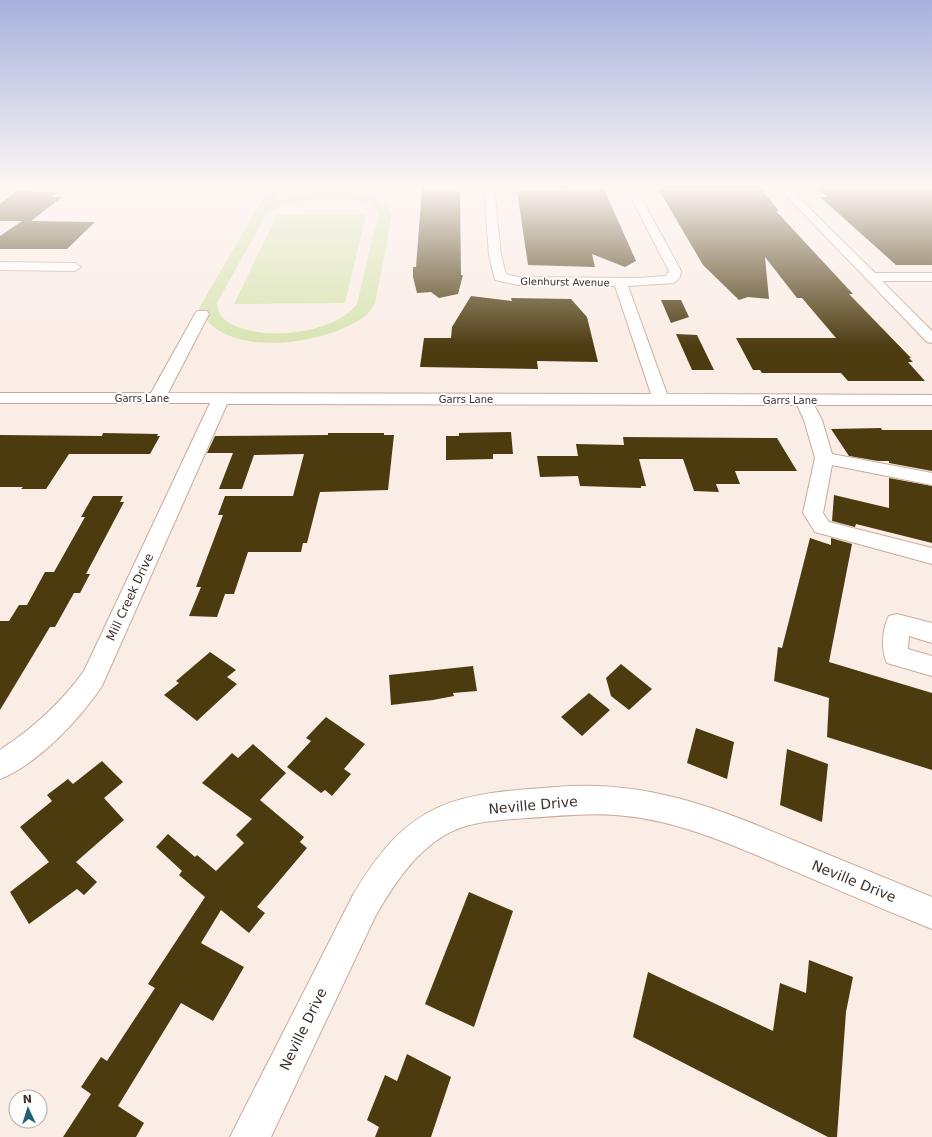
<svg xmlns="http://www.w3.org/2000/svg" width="932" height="1137" viewBox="0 0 932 1137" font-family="'DejaVu Sans',sans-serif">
  <rect width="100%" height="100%" fill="#faede6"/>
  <!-- green -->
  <g fill="#d7e4b1" fill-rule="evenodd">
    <path d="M 187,188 L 277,188 L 234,193 Z"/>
    <path d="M 268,190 L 280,190 L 275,201 C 302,195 363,185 386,206 C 388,208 390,213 392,216 L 375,304 C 371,308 369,313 365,316 C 327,345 222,361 199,308 ZM 316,198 C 335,198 367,195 378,214 L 357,304 C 334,334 266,341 233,325 C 228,323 223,318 219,314 L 217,303 L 267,213 L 284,204 Z"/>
    <path d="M 366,214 L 345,303 L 234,304 L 277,215 Z"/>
  </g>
  <!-- building -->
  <g fill="#4d3b10">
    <path d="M 816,188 L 932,188 L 932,265 L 896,265 L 820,197 L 828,197 Z"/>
    <path d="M 422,189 L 454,189 L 454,191 L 460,191 L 461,275 L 463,275 L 458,294 L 439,298 L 431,292 L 417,293 L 413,277 L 413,267 L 416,267 Z"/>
    <path d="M 567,189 L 604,189 L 636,261 L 625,267 L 592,254 L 595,267 L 528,265 L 517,191 L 567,190 Z"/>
    <path d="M 659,190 L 762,190 L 779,211 L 776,211 L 853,294 L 849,294 L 911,358 L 909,358 L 913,362 L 908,362 L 925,381 L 848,381 L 841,373 L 762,373 L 760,370 L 753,370 L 736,338 L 836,338 L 802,298 L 797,298 L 765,257 L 769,299 L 748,297 L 739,300 L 703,265 Z"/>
    <path d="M 17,191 L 58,192 L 51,197 L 62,197 L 31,221 L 95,222 L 67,249 L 0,249 L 0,236 L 22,221 L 0,221 L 0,204 Z"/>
    <path d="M 471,296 L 512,301 L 511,298 L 571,299 L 587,317 L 598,362 L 537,361 L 538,369 L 420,367 L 424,338 L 451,338 L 452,327 Z"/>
    <path d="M 661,300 L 681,300 L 689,317 L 671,323 Z"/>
    <path d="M 676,334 L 697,335 L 714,370 L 692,370 Z"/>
    <path d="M 881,428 L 882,430 L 932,430 L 932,471 L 889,463 L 889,461 L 878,461 L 849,456 L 831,429 Z"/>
    <path d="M 511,432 L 513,454 L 493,454 L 493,459 L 446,460 L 446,436 L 459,436 L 459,433 Z"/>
    <path d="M 103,433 L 158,434 L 157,436 L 160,436 L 150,454 L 69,454 L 46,489 L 21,489 L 23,487 L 0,487 L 0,435 L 102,436 Z"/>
    <path d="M 328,433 L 384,433 L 384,435 L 394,435 L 388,490 L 320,492 L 307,543 L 303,543 L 301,552 L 248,552 L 234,594 L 225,594 L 217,617 L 189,616 L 201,587 L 196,587 L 223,515 L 218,515 L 225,496 L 293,496 L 304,454 L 254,455 L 242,489 L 219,489 L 233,453 L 207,453 L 215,436 L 328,435 Z"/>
    <path d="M 623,437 L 777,438 L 797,471 L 735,471 L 740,484 L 716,484 L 719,492 L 694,491 L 683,459 L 639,459 L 646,486 L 641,486 L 641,488 L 580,486 L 578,476 L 540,477 L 537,456 L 578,456 L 576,444 L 624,445 Z"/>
    <path d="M 889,478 L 932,486 L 932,543 L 856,524 L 855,527 L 832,521 L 834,495 L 889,508 Z"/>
    <path d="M 93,496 L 123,496 L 120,502 L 124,502 L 86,574 L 90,574 L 80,593 L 74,593 L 55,627 L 50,627 L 0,710 L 0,621 L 9,621 L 19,605 L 27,605 L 45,572 L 54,572 L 85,517 L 81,517 Z"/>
    <path d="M 810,538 L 831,545 L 831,538 L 852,544 L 829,662 L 932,693 L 932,770 L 827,737 L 829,698 L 774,681 L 778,647 L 782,648 Z"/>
    <path d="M 210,652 L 236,670 L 227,677 L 237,684 L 197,721 L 164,695 L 179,683 L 176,681 Z"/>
    <path d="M 621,664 L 652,689 L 629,710 L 611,696 L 606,678 Z"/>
    <path d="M 473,666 L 477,691 L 453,693 L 454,696 L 433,700 L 391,705 L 389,675 Z"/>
    <path d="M 589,693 L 610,710 L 582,736 L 561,717 Z"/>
    <path d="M 326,717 L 365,744 L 344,769 L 351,774 L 332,796 L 325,790 L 321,793 L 287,767 L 311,741 L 306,738 Z"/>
    <path d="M 696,728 L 734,742 L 727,779 L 687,763 Z"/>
    <path d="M 253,744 L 286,773 L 260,800 L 304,837 L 300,842 L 307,848 L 257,907 L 265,913 L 249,933 L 221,910 L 201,943 L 244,967 L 213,1021 L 181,1003 L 118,1106 L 144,1123 L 136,1137 L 63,1137 L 91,1094 L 81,1087 L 101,1057 L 107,1061 L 155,988 L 148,984 L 205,897 L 179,875 L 182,871 L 156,847 L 168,834 L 195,857 L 197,855 L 216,871 L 244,843 L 236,835 L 252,819 L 202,783 L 232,753 L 238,758 Z"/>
    <path d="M 787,749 L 828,764 L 822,822 L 780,805 Z"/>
    <path d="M 102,761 L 123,782 L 104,798 L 124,820 L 76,862 L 97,882 L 84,895 L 77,889 L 29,924 L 10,892 L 49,862 L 20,827 L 52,801 L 47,795 L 68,779 L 73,784 Z"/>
    <path d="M 469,892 L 513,911 L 474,1027 L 425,1004 Z"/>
    <path d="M 809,960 L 853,977 L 846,1012 L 837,1137 L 828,1137 L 633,1037 L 648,972 L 773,1031 L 780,983 L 806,993 Z"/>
    <path d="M 407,1054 L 451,1077 L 431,1137 L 375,1137 L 379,1127 L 367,1120 L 385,1075 L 397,1081 Z"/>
  </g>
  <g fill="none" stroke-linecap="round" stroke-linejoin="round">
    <!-- minor casing -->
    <g stroke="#c9aa99" stroke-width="2">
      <g id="minor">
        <path d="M 484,188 L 494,188 L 501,255 L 506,274 L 518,277 L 638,278 L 666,276 L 669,271 L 626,188 L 636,188 L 681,271 L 680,277 L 674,283 L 628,286 L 667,394 L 932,395 L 932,405 L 814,405 L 822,420 L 832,454 L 932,473 L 932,485 L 832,465 L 823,513 L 829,522 L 932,548 L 932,564 L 815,532 L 803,513 L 815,458 L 804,420 L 797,405 L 227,404 L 102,686 C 80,719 38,764 0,779 L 0,750 C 33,728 61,703 84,671 L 210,403 L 0,403 L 0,393 L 151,393 L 195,314 L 197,311 L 207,311 L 209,314 L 168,393 L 651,394 L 615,286 L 518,285 L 495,280 L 489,255 Z"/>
        <path d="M 779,188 L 789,188 L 875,273 L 932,273 L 932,281 L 882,281 L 932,331 L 932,343 L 927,342 Z"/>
        <path d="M 0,262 L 75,263 L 81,267 L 75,271 L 0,270 Z"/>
        <path d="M 897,614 L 932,623 L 932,643 L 909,636 L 908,649 L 932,656 L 932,676 L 887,663 C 881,651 882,628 889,616 Z"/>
        <path d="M 570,786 C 655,782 724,811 800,843 C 844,861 888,879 932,897 L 932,929 C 877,907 823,883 768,860 C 723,841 675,821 626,816 C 593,812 560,816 527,818 C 500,820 469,821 445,835 C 413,854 393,886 375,917 L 271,1137 L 230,1137 L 353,895 C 413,793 461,794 570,786 Z"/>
      </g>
    </g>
    <!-- minor -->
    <use href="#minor" fill="#fff" fill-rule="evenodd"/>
  </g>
  <!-- sky -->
  <linearGradient id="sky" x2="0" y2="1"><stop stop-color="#a7b1de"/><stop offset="0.54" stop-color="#fdf7f4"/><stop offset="1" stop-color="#fdf7f4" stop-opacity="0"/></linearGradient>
  <rect width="932" height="347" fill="url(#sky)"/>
  <g text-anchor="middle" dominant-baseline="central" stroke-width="4" stroke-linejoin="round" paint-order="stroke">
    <!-- far-street labels -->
    <g font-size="10" fill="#3c3029" stroke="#fdfdfd">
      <text transform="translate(565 282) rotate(1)">Glenhurst Avenue</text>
      <text x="142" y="398">Garrs Lane</text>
      <text x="466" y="399">Garrs Lane</text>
      <text x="790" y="400">Garrs Lane</text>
    </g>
    <!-- street labels -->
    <g font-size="12" fill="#3c3029" stroke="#fdfdfd">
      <text transform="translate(130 597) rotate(-65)">Mill Creek Drive</text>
    </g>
    <!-- near-street labels -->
    <g font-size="14" fill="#3c3029" stroke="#fdfdfd">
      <text transform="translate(533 805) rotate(-5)">Neville Drive</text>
      <text transform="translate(854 881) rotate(22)">Neville Drive</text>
      <text transform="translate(303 1029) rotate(-64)">Neville Drive</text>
    </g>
  </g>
  <!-- north arrow -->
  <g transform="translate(28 1109) rotate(356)"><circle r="19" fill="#fdfdfd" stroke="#b0aba8"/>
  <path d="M0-3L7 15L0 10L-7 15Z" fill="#206075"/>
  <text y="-6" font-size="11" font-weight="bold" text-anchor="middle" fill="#3c3029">N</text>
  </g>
</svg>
